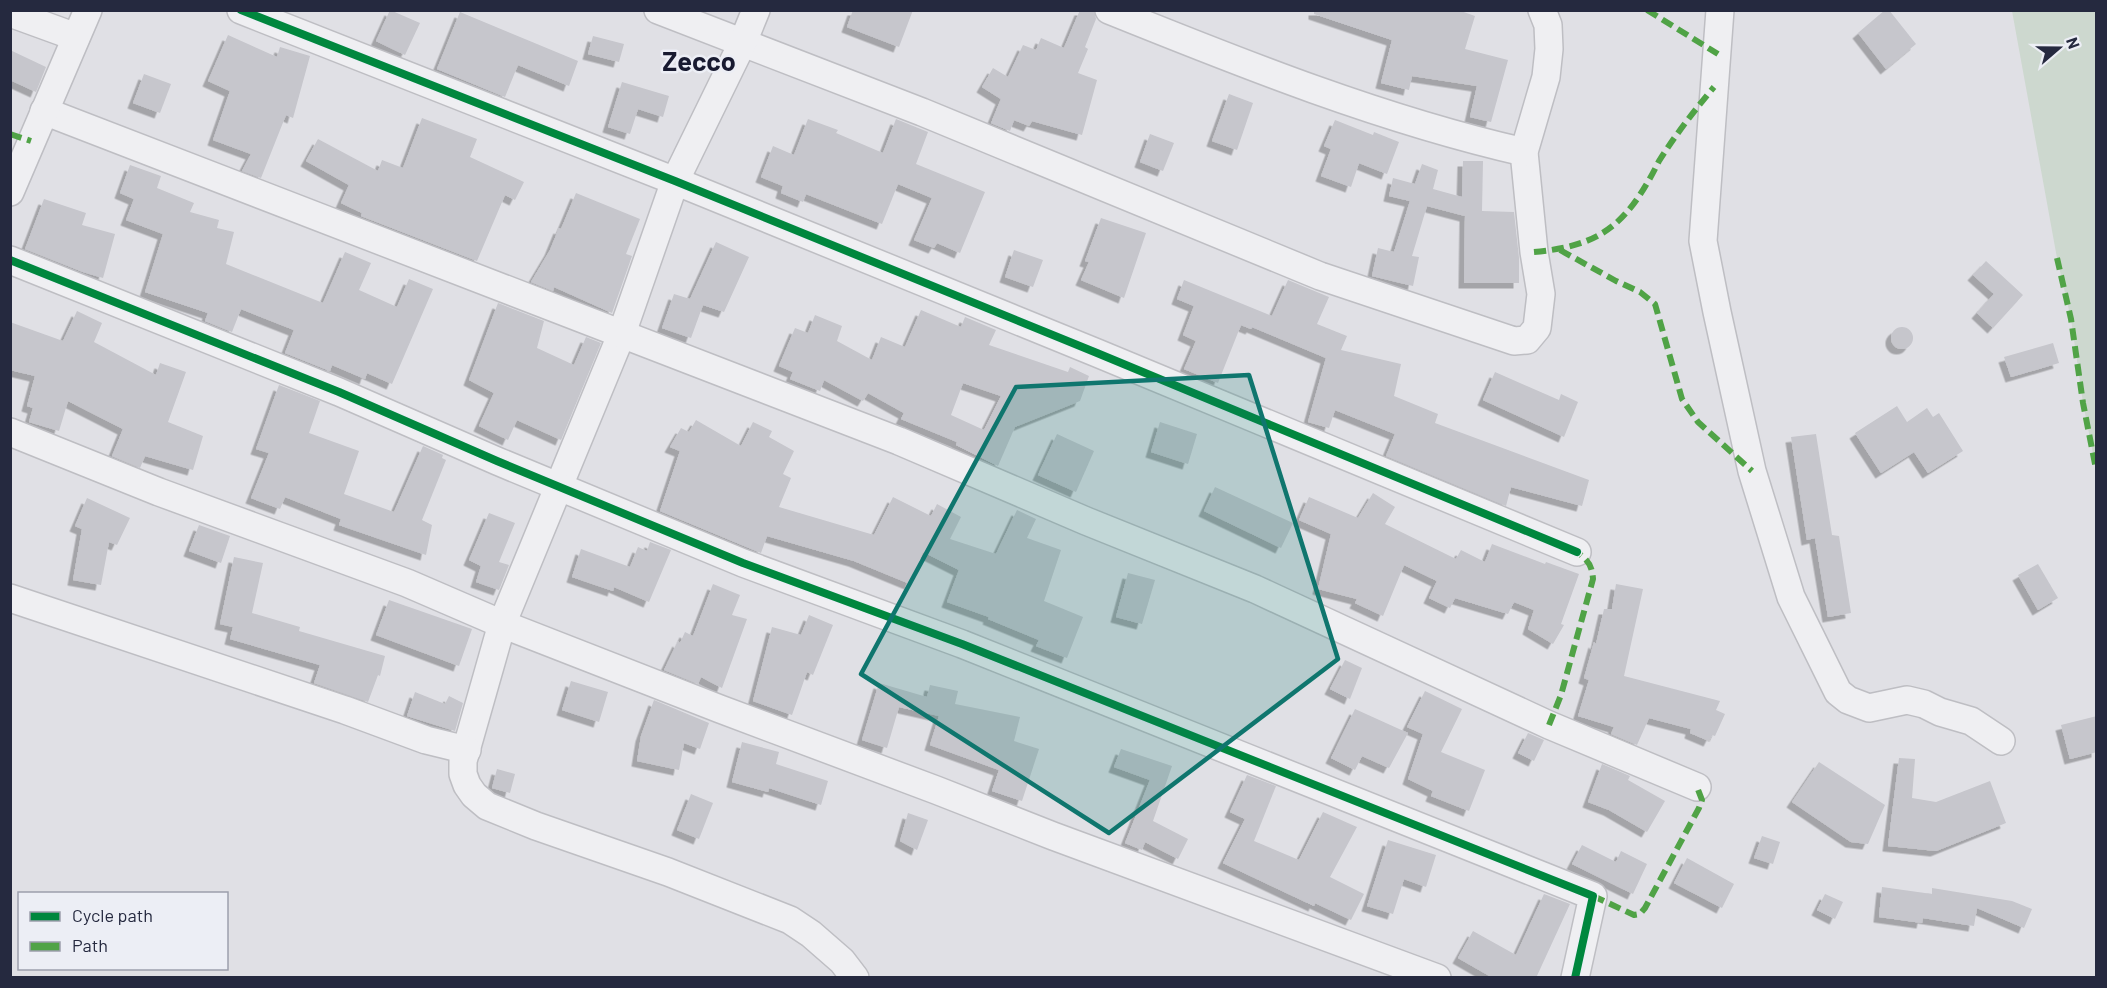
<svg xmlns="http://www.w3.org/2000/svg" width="2107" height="988" viewBox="0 0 2107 988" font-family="Barlow,sans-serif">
  <defs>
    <filter id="shadow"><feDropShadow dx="-5.5" dy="5.5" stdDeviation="0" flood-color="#0004"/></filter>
  </defs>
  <rect width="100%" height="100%" fill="#e0e0e5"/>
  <!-- green -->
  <path fill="#cdd8cf" d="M 2012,11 L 2096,11 L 2096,469 L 2083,403 L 2071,319 L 2057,258 Z"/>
  <!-- building -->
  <g fill="#c6c6cc" fill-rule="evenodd" filter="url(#shadow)">
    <path d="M 390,10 L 420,23 L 405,55 L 376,41 Z"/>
    <path d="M 853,10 L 913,10 L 899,47 L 847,27 Z"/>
    <path d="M 1080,10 L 1094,10 L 1096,19 L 1085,47 L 1088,49 L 1078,73 L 1097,80 L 1082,135 L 1032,121 L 1029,126 L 1014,120 L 1010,131 L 991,123 L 1001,99 L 982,87 L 993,68 L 1008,77 L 1023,45 L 1036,50 L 1041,38 L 1064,48 Z"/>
    <path d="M 1314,10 L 1458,10 L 1475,16 L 1465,49 L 1508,60 L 1491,122 L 1470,117 L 1477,86 L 1412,76 L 1409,90 L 1381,83 L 1392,40 L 1314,14 Z"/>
    <path d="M 1885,10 L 1889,10 L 1916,44 L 1886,69 L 1858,33 Z"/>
    <path d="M 460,12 L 578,61 L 569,86 L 518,65 L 505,97 L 437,69 Z"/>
    <path d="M 228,35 L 277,57 L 280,47 L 310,56 L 293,118 L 286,115 L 261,178 L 242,171 L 251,154 L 213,140 L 230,91 L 208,81 Z"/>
    <path d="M 593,36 L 624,44 L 619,62 L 588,54 Z"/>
    <path d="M 10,50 L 46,67 L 36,92 L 10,80 Z"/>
    <path d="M 144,74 L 171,84 L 160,113 L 133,103 Z"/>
    <path d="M 622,82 L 669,96 L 663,117 L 638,109 L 630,134 L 608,127 Z"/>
    <path d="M 1229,94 L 1253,103 L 1237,150 L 1212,141 Z"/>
    <path d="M 422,118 L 477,139 L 470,157 L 524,182 L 515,200 L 505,195 L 477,261 L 361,216 L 362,213 L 341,203 L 349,185 L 306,161 L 318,139 L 378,171 L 382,160 L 403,168 Z"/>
    <path d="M 808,119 L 838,130 L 836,133 L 883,153 L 896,119 L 928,132 L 916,164 L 985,192 L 960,253 L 937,243 L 934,248 L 914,240 L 932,198 L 898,184 L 882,224 L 806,194 L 803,202 L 781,193 L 783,186 L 761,177 L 773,146 L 794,155 Z"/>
    <path d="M 1335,120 L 1373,135 L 1374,132 L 1399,142 L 1387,174 L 1359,163 L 1351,187 L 1321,176 L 1331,149 L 1324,146 Z"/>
    <path d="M 1150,134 L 1174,143 L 1163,171 L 1140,162 Z"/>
    <path d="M 1463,161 L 1483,161 L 1482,211 L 1514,212 L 1519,258 L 1519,283 L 1464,283 L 1465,216 L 1427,206 L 1412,256 L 1419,257 L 1413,286 L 1372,276 L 1378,248 L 1394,252 L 1410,201 L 1389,196 L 1393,178 L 1415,184 L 1422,164 L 1438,170 L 1433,189 L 1462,197 Z"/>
    <path d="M 130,165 L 161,176 L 157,188 L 194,203 L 190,212 L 219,220 L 217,228 L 234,232 L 226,264 L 323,303 L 345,252 L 371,263 L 359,290 L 397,307 L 409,279 L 433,289 L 392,384 L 367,373 L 365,379 L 332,365 L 330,371 L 285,353 L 294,330 L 241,309 L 232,332 L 205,321 L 208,313 L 145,292 L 163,234 L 126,220 L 134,199 L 120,193 Z"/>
    <path d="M 576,193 L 640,219 L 626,254 L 632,256 L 612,313 L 554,287 L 553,291 L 531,282 L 550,250 L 559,228 L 561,229 Z"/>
    <path d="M 44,199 L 86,213 L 82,225 L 115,234 L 103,278 L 83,272 L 25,249 Z"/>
    <path d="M 1101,218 L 1146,233 L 1124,298 L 1081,280 L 1089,262 L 1085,261 Z"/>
    <path d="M 716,242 L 749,257 L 724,312 L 703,305 L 691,338 L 662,328 L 674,294 L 690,299 Z"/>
    <path d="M 1014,250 L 1043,260 L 1033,287 L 1005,277 Z"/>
    <path d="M 1986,261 L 2023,295 L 1993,328 L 1977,313 L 1994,294 L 1973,275 Z"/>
    <path d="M 1184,280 L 1272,316 L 1288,280 L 1329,297 L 1317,324 L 1347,336 L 1341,350 L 1401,364 L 1394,396 L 1438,414 L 1435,423 L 1589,480 L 1582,506 L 1511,487 L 1506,506 L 1386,456 L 1395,434 L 1335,410 L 1329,428 L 1308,422 L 1326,358 L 1252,327 L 1251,329 L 1241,325 L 1218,383 L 1184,369 L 1196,341 L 1183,335 L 1194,306 L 1177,299 Z"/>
    <path d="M 498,303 L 544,321 L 537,348 L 574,365 L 586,337 L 601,343 L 561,440 L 517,420 L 508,440 L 479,426 L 494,393 L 469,380 Z"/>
    <path d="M 921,310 L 961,327 L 965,317 L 996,330 L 989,345 L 1068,372 L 1070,367 L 1089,376 L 1080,401 L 1015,427 L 998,466 L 956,445 L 957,442 L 901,419 L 904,413 L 868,393 L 863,401 L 824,380 L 820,391 L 790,379 L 793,372 L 779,366 L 795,328 L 808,333 L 815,315 L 842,326 L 837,341 L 872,360 L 881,337 L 905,347 ZM 963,383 L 1001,396 L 984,430 L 951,415 Z"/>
    <path d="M 77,311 L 102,323 L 94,342 L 156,375 L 160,363 L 186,372 L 168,422 L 203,436 L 193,470 L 145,456 L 140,468 L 112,456 L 123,429 L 68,401 L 59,431 L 29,422 L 33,408 L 27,406 L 35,376 L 10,370 L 10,322 L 63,341 Z"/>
    <circle cx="1902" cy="338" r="11"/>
    <path d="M 2053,343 L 2059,363 L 2011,377 L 2004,357 Z"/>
    <path d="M 1495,372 L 1559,400 L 1561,394 L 1578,402 L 1564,437 L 1483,400 Z"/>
    <path d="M 279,385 L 320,401 L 309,433 L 359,451 L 344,494 L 394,512 L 423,446 L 443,455 L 442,458 L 446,460 L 422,520 L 432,525 L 426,555 L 339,525 L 341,519 L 285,497 L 280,509 L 251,498 L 269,453 L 256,449 Z"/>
    <path d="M 1897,406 L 1907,422 L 1927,408 L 1933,417 L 1939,413 L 1963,451 L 1928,473 L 1914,452 L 1881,473 L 1855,433 Z"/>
    <path d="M 696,420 L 741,446 L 753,422 L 772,431 L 769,437 L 794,451 L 783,474 L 791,478 L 779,507 L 874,535 L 893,497 L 931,516 L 937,504 L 961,517 L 950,539 L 996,554 L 1017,510 L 1036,519 L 1027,538 L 1061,550 L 1044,601 L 1083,617 L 1067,658 L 1036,646 L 1039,640 L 988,619 L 989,617 L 947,602 L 959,570 L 923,552 L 910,584 L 854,561 L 767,536 L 761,553 L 660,511 L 680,451 L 670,447 L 681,428 L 689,432 Z"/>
    <path d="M 1160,422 L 1197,434 L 1188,464 L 1151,452 Z"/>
    <path d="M 1057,434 L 1094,451 L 1076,492 L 1038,475 Z"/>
    <path d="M 1816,434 L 1832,535 L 1839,536 L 1851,613 L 1828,617 L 1815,538 L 1807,540 L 1791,437 Z"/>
    <path d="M 1215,487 L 1293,523 L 1281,548 L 1204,511 Z"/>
    <path d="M 1373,493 L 1395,507 L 1385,524 L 1456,559 L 1461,550 L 1485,562 L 1492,544 L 1545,564 L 1546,562 L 1579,574 L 1561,624 L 1564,625 L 1553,644 L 1528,629 L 1534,610 L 1514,602 L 1508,614 L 1455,598 L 1450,608 L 1429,598 L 1437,581 L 1404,565 L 1383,616 L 1355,603 L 1357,599 L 1318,589 L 1331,534 L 1299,520 L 1309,497 L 1358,518 Z"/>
    <path d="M 87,498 L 130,518 L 117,545 L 109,542 L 101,585 L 73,580 L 82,529 L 75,526 Z"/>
    <path d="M 489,513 L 515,523 L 499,562 L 509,565 L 499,590 L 476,582 L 481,566 L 469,560 Z"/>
    <path d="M 199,525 L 230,536 L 221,563 L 189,551 Z"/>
    <path d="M 650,542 L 671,550 L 649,602 L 614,587 L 613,591 L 572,577 L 581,549 L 630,567 L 638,547 L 647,551 Z"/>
    <path d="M 234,557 L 263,563 L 252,613 L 300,627 L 299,631 L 385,656 L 380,676 L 378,675 L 368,702 L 314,683 L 320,665 L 230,639 L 233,627 L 220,624 Z"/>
    <path d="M 2038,564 L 2058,598 L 2038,610 L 2018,575 Z"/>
    <path d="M 1128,573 L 1155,580 L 1142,624 L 1116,617 Z"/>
    <path d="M 713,584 L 740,595 L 732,615 L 747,619 L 722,688 L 701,677 L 698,684 L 664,670 L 678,641 L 680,643 L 685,632 L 693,636 Z"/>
    <path d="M 1616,584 L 1643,589 L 1624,676 L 1720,701 L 1716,710 L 1725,714 L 1715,736 L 1712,735 L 1709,741 L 1690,733 L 1691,729 L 1649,718 L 1637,745 L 1611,734 L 1614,727 L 1578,716 L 1589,680 L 1584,678 L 1594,642 L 1596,644 L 1604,609 L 1612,609 Z"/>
    <path d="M 389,600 L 472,629 L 459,666 L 376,635 Z"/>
    <path d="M 809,615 L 833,625 L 813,675 L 807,672 L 792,715 L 753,701 L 772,627 L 801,635 Z"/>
    <path d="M 1345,660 L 1362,668 L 1350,699 L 1330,689 Z"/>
    <path d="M 571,681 L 608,692 L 599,722 L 562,710 Z"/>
    <path d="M 879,683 L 927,697 L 930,685 L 958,691 L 955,704 L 1020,717 L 1014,741 L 1039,749 L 1022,801 L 992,791 L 999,770 L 930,745 L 939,716 L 899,707 L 887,748 L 862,740 Z"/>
    <path d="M 1425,691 L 1462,709 L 1441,752 L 1485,770 L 1469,811 L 1431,796 L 1433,791 L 1408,779 L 1423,734 L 1407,727 Z"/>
    <path d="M 415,692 L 445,704 L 449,696 L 463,703 L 455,731 L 407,716 Z"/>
    <path d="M 654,700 L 709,723 L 700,749 L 684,743 L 679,770 L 637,761 L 641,736 Z"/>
    <path d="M 1355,709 L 1408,733 L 1389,768 L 1362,756 L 1355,770 L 1331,758 Z"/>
    <path d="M 2097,716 L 2097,752 L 2070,759 L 2061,725 Z"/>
    <path d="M 1528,733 L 1544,740 L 1534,761 L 1518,753 Z"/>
    <path d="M 742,742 L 779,752 L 776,764 L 828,781 L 821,805 L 769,788 L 768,792 L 732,782 Z"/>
    <path d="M 1121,749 L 1172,766 L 1153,821 L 1188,839 L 1178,859 L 1145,842 L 1142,850 L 1125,843 L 1150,780 L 1114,767 Z"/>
    <path d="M 1899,758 L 1915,759 L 1912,798 L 1936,802 L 1990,781 L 2006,823 L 1936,851 L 1888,846 Z"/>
    <path d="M 1819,762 L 1885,805 L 1868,844 L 1851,842 L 1792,802 Z"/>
    <path d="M 1602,764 L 1630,776 L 1628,780 L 1665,801 L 1647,832 L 1609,810 L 1588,802 Z"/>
    <path d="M 497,769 L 515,774 L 510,793 L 492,788 Z"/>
    <path d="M 1247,775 L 1276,786 L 1254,841 L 1299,860 L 1323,812 L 1357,827 L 1330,877 L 1364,894 L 1351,920 L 1315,903 L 1314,906 L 1223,863 L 1245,819 L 1230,812 Z"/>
    <path d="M 691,794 L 713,803 L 699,839 L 677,830 Z"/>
    <path d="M 908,813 L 928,820 L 917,850 L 900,841 Z"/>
    <path d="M 1762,836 L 1780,842 L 1773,864 L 1754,858 Z"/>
    <path d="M 1388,840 L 1436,855 L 1426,887 L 1404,879 L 1393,914 L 1367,906 Z"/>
    <path d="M 1582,845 L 1616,862 L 1621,851 L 1647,864 L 1633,894 L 1572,864 Z"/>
    <path d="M 1687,858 L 1734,884 L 1722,908 L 1674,883 Z"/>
    <path d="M 1882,887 L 1932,894 L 1932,888 L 2012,901 L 2032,909 L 2024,928 L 1977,908 L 1974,926 L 1923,918 L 1922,923 L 1879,917 Z"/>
    <path d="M 1544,894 L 1570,904 L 1536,978 L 1493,978 L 1458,958 L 1473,931 L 1516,955 Z"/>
    <path d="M 1825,894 L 1843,902 L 1835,919 L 1817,910 Z"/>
  </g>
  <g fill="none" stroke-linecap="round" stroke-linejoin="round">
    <!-- minor casing -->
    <g stroke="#bebec3" stroke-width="30">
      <g id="minor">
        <path d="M 241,10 L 675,181 L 1097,353 L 1577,552"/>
        <path d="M 658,10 L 922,112 L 1320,276 L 1514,341 L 1527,340 L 1537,328 L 1541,294 L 1534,252 L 1524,152 L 1546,77 L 1549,49 L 1548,25 L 1542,10"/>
        <path d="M 756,10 L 743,42 L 675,181 L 622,333 L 502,624 L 463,761 L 463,774 L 467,785 L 474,795 L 487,806 L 536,826 L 668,872 L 790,920 L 811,934 L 842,961 L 855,978"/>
        <path d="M 1109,10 C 1243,64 1383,120 1524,152"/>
        <path d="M 1720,10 L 1703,241 L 1717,312 L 1752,471 L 1791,597 L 1838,692 L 1848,700 L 1869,708 L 1907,700 L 1924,704 L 1940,712 L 1971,721 L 2001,741"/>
        <path d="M 10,13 L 76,37"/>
        <path d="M 44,111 L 899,441 L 1086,521 L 1255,589 L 1549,725 L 1697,787"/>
        <path d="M 10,192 L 88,10"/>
        <path d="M 10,260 L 339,392 L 497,461 L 743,563 L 962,644 L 1593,896 L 1575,978"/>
        <path d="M 10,432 L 159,492 L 407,583 L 502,624 L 720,709 L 936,790 L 1053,836 L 1437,978"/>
        <path d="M 10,598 L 345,710 L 426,740 L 467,750"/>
      </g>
    </g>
    <!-- minor -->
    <use href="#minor" stroke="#efeff2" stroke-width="27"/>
    <!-- quiet -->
    <g stroke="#50a346" stroke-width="6" stroke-dasharray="12 6" stroke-linecap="butt">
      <path d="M 1647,10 L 1718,54"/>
      <path d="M 10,134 L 31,141"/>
      <path d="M 1560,250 L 1616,281 L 1640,292 L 1655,304 L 1682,399 L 1698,422 L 1752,471"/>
      <path d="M 1534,252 C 1588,247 1618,233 1646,185 C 1651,177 1655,169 1659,161 C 1676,134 1694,111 1714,87"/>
      <path d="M 2057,258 L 2071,319 L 2083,403 L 2096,469"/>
      <path d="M 1549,725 L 1561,695 L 1593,579 C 1592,565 1588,560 1577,552"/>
      <path d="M 1593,896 L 1634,915 L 1640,914 L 1645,908 L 1699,808 L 1702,800 L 1697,787"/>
    </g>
    <!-- cycleway casing -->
    <g stroke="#eceef5" stroke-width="11">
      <g id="cycleway">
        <path d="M 241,10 L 675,181 L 1097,353 L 1577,552"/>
        <path d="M 10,260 L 339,392 L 497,461 L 743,563 L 962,644 L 1593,896 L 1575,978"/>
      </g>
    </g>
    <!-- cycleway -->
    <use href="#cycleway" stroke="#00873e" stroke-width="8"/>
  </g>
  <!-- marked area -->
  <path fill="#0f766e" fill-opacity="0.2" stroke="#0f766e" stroke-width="4.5" stroke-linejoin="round" d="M 1249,375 L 1338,659 L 1109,833 L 861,674 L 1016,387 Z"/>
  <g text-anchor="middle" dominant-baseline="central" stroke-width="5" stroke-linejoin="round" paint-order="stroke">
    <!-- district labels -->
    <g font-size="27" font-weight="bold" fill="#181a30" stroke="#eceef5">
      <text x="699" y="60">Zecco</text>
    </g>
  </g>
  <!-- border -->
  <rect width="2107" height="988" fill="none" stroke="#25293f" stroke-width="24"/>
  <!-- legend -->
  <rect x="18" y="892" width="210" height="78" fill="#eceef5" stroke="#9c9fac" stroke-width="1.5"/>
  <rect x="30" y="912" width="30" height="9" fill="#00873e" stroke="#9c9fac" stroke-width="1.5"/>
  <text x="72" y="922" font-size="18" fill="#25293f">Cycle path</text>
  <rect x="30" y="942" width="30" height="9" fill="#50a346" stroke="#9c9fac" stroke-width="1.5"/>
  <text x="72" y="952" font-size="18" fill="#25293f">Path</text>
  <!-- north arrow -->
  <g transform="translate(2059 48) rotate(70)" stroke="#eceef5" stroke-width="4.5" paint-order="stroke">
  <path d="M0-4.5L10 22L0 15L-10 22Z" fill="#25293f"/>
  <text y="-9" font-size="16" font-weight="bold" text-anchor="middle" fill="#25293f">N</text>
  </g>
</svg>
